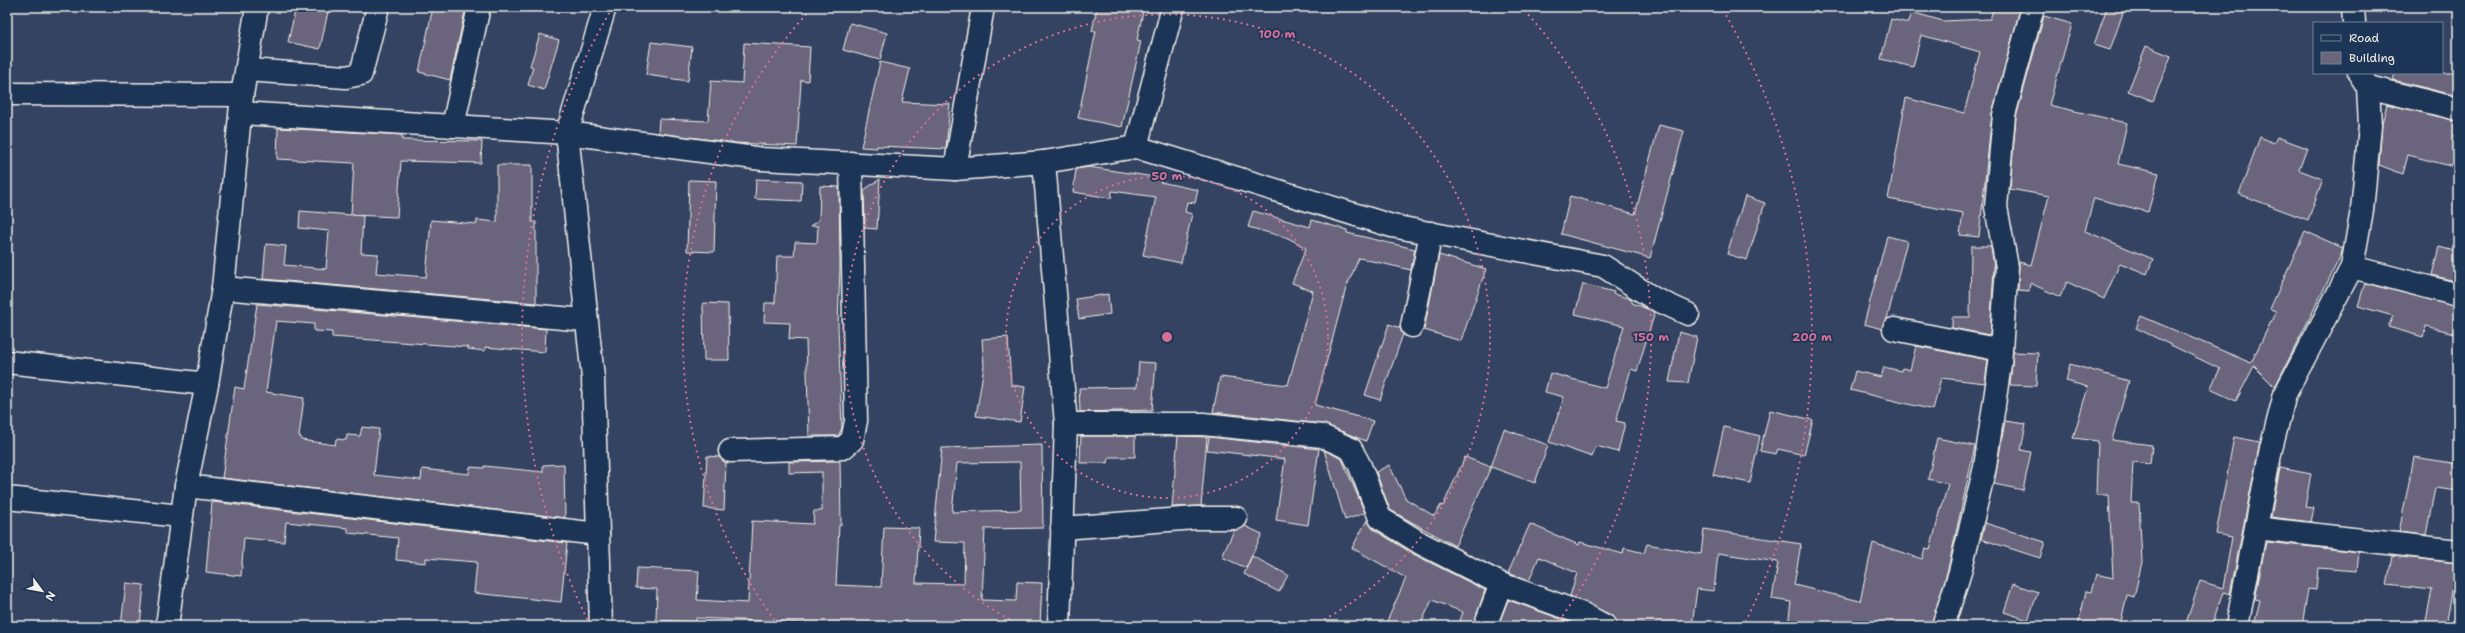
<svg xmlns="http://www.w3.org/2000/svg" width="2465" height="633" viewBox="0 0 2465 633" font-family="'Shantell Sans',sans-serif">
  <rect width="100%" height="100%" fill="#344362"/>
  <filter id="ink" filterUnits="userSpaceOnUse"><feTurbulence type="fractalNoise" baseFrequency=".025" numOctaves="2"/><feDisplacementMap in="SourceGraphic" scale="8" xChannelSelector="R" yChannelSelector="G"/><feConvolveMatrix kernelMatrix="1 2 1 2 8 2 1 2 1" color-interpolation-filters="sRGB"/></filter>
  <g filter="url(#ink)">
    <!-- building -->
    <g fill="#6b657b" stroke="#f4f1e8" fill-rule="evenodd">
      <path d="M 296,7 L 329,7 L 320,49 L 288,42 Z"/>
      <path d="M 433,7 L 466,7 L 450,80 L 419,72 Z"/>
      <path d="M 1097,7 L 1144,7 L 1137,40 L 1141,41 L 1122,127 L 1078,118 L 1096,31 L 1092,31 Z"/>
      <path d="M 1994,7 L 2020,9 L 1992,114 L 1979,237 L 1960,235 L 1963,213 L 1888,199 L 1906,98 L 1964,113 L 1980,52 L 1921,35 L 1913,67 L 1881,59 L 1891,19 L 1908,23 L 1911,12 L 1943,21 L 1990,19 Z"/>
      <path d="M 2107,7 L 2125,7 L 2110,50 L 2094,45 Z"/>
      <path d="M 2044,16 L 2072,24 L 2049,105 L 2127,123 L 2118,164 L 2159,173 L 2148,212 L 2094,198 L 2085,231 L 2153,259 L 2147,274 L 2120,263 L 2104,299 L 2067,282 L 2060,297 L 2030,283 L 2029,291 L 2018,290 L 2019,262 L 2031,265 L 2049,196 L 2010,189 L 2016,117 Z"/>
      <path d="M 850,23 L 887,33 L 880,60 L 843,50 Z"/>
      <path d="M 540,34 L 559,40 L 544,90 L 528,85 L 533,67 L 530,66 Z"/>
      <path d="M 651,42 L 692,47 L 688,81 L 646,75 Z"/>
      <path d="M 744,43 L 810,47 L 808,81 L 801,80 L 797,146 L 736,143 L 658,133 L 659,119 L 708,121 L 711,81 L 742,83 Z"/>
      <path d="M 2146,46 L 2171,56 L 2153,101 L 2128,91 Z"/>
      <path d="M 880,62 L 910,69 L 902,102 L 950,104 L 946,149 L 877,146 L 877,148 L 861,147 Z"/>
      <path d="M 2395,73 L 2458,73 L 2458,96 L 2393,80 Z"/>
      <path d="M 2387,104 L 2458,121 L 2458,168 L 2408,155 L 2403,174 L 2379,165 L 2382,123 Z"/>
      <path d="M 1659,125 L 1684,131 L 1650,258 L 1561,234 L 1570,196 L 1635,214 Z"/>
      <path d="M 278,128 L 402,135 L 402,140 L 482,141 L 481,163 L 401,161 L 397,217 L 352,215 L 363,216 L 361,253 L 378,254 L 376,273 L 426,277 L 431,220 L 477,224 L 477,220 L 497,222 L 497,165 L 532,165 L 532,222 L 536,222 L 536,303 L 263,279 L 266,244 L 286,246 L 284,265 L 326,269 L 329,231 L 299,228 L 300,211 L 351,215 L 354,163 L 277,159 Z"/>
      <path d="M 2260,137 L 2274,143 L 2277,137 L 2307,148 L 2299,170 L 2323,179 L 2308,220 L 2239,194 Z"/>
      <path d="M 1089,167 L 1161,178 L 1160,182 L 1198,190 L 1195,203 L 1187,202 L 1185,212 L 1192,214 L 1181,263 L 1143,255 L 1156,197 L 1112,191 L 1111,198 L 1073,192 L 1076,169 Z"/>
      <path d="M 756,179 L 802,181 L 801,201 L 755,199 Z"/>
      <path d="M 880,179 L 877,229 L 865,228 L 864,190 Z"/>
      <path d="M 689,180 L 716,181 L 714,252 L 687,251 Z"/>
      <path d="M 820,186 L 839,187 L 840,266 L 838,325 L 842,428 L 838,436 L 809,436 L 806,340 L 789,339 L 790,323 L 764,322 L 765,303 L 775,303 L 777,256 L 794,256 L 795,242 L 817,243 L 818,226 L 810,226 L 819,220 Z"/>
      <path d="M 1745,196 L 1765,203 L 1747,260 L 1727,254 Z"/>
      <path d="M 1253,211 L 1310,227 L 1312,220 L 1347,230 L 1347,233 L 1415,249 L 1411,270 L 1359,258 L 1346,288 L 1315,405 L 1373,421 L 1366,441 L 1323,424 L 1213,412 L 1220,377 L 1288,385 L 1313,291 L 1292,283 L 1306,248 L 1288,238 L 1248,227 Z"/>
      <path d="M 2305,231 L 2343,248 L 2341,255 L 2275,387 L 2254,366 L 2236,401 L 2210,389 L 2220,369 L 2136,328 L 2141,316 L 2251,363 L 2276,311 L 2270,309 Z"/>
      <path d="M 1887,236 L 1907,241 L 1887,319 L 1882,329 L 1864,324 Z"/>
      <path d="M 1971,246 L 1991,246 L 1994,268 L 1990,335 L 1952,328 L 1952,317 L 1970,317 Z"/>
      <path d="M 2439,247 L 2458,252 L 2458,282 L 2432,275 Z"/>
      <path d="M 1439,255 L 1486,269 L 1461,341 L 1424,330 Z"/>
      <path d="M 2365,283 L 2458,307 L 2458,334 L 2426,326 L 2423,337 L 2388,327 L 2393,316 L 2358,306 Z"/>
      <path d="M 1583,284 L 1614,292 L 1613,294 L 1632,299 L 1632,303 L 1655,312 L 1637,371 L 1631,369 L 1616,421 L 1625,423 L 1618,452 L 1596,446 L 1592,457 L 1549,442 L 1564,397 L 1545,392 L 1550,373 L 1605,388 L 1624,326 L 1575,314 Z"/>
      <path d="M 1108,294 L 1110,314 L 1079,319 L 1076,299 Z"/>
      <path d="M 703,303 L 728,304 L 729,360 L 704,360 Z"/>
      <path d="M 257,304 L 546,329 L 545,352 L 485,347 L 485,351 L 468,349 L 468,347 L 332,337 L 332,332 L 314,331 L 314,324 L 276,321 L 266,392 L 304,398 L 299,436 L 301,437 L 301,440 L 335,445 L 336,439 L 346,440 L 347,435 L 360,436 L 362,427 L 379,429 L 374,475 L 421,480 L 422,469 L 469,474 L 470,467 L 484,468 L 484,466 L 543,472 L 543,465 L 564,464 L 565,518 L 222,478 L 235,387 L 244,389 Z"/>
      <path d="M 1389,324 L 1400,328 L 1403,334 L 1380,400 L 1365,395 Z"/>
      <path d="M 1679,332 L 1697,337 L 1688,383 L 1669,382 Z"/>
      <path d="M 1008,337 L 1011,385 L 1025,387 L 1020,422 L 976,416 L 984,366 L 982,339 Z"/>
      <path d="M 1916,346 L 1988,360 L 1985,383 L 1941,378 L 1933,410 L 1850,390 L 1855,371 L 1881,377 L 1884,367 L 1901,371 L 1902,368 L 1910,370 Z"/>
      <path d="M 2013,352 L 2038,353 L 2036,386 L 2010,385 Z"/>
      <path d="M 1139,362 L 1156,363 L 1152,410 L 1080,412 L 1079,388 L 1137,387 Z"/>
      <path d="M 2070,364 L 2129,381 L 2112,440 L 2152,445 L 2150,464 L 2133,462 L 2131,503 L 2139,503 L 2142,562 L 2134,597 L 2127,595 L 2120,626 L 2078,626 L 2086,591 L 2091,592 L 2096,574 L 2113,578 L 2109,495 L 2096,495 L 2098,441 L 2073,438 L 2088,387 L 2066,381 Z"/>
      <path d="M 1770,410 L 1813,420 L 1804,455 L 1778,449 L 1776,454 L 1760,451 Z"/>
      <path d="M 2005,421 L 2026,424 L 2021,450 L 2031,452 L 2023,490 L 1994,484 Z"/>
      <path d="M 1724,427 L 1760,436 L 1750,483 L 1713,475 Z"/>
      <path d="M 1504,429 L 1548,445 L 1535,483 L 1491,467 Z"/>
      <path d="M 1081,436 L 1135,436 L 1135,457 L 1109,457 L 1108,463 L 1080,463 Z"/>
      <path d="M 1178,436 L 1207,437 L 1201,506 L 1172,507 Z"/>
      <path d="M 1209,437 L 1319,449 L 1308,525 L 1276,520 L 1285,459 L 1207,450 Z"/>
      <path d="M 2234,437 L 2260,442 L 2230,594 L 2223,592 L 2212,626 L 2185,626 L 2200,581 L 2223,588 L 2232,537 L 2216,534 Z"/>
      <path d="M 1937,438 L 1975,446 L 1948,569 L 1931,626 L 1832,626 L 1815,622 L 1814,626 L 1788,626 L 1791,602 L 1772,599 L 1778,562 L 1718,553 L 1714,591 L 1697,589 L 1692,626 L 1617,626 L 1611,615 L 1570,596 L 1577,573 L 1539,557 L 1529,581 L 1508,573 L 1530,524 L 1579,545 L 1580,542 L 1623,554 L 1624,548 L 1644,553 L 1647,544 L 1701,554 L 1704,529 L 1801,544 L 1794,585 L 1860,601 L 1873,543 L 1922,559 L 1925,548 L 1930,549 L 1948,484 L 1928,479 Z"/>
      <path d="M 1042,445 L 1043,528 L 985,529 L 982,600 L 1016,601 L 1017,582 L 1042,583 L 1040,626 L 868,626 L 696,618 L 696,622 L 656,620 L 657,589 L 636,588 L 637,568 L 699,571 L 697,600 L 748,603 L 752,521 L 813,524 L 814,511 L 822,511 L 822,472 L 789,473 L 789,462 L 840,461 L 841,525 L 839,525 L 836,585 L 881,587 L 884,527 L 919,528 L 916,583 L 964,584 L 965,543 L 933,542 L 942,448 ZM 1020,462 L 1021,510 L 952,512 L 957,463 Z"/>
      <path d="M 1324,450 L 1342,459 L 1365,513 L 1345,520 Z"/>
      <path d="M 707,456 L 719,457 L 726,463 L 724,510 L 704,508 Z"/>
      <path d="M 1465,457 L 1491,467 L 1455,546 L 1390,510 L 1376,472 L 1389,465 L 1406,499 L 1434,516 L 1441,505 L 1443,506 Z"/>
      <path d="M 2414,457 L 2458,464 L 2458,491 L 2435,488 L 2426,535 L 2399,532 Z"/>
      <path d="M 2280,468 L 2311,474 L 2305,507 L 2314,508 L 2311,522 L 2271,517 Z"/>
      <path d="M 212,502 L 567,543 L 561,602 L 474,593 L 477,562 L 426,558 L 426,563 L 396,560 L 398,538 L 348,533 L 348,528 L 286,522 L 284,542 L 244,538 L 241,576 L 206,572 Z"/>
      <path d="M 1367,520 L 1373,529 L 1415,555 L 1485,590 L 1473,626 L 1458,626 L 1463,612 L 1432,600 L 1420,626 L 1385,626 L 1406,578 L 1352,548 Z"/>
      <path d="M 1985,523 L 2045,542 L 2040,558 L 1981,539 Z"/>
      <path d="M 1245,526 L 1262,534 L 1246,568 L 1222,557 L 1234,530 Z"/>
      <path d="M 2266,542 L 2359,552 L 2357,571 L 2318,568 L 2316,590 L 2308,589 L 2302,626 L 2254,626 L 2260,600 L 2255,599 Z"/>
      <path d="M 1252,556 L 1288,575 L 1279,592 L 1244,574 Z"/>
      <path d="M 2392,556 L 2457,563 L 2446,626 L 2425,626 L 2432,590 L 2387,585 Z"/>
      <path d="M 126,583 L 144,585 L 140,626 L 121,626 Z"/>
      <path d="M 2013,584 L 2038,592 L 2028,620 L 2004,612 Z"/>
      <path d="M 1508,600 L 1578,625 L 1579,626 L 1498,626 Z"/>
    </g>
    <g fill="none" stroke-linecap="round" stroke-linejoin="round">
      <!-- minor casing -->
      <g stroke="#f4f1e8" stroke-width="25">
        <g id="minor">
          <path d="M 2353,7 L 2354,23"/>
          <path d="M 247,70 L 346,77 L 361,74 L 378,7"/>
          <path d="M 2368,87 L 2458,109"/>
          <path d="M 7,94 L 242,95"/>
          <path d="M 241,113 L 567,133 L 762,159 L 955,169 L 1044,162 L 1066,424 L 1203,424 L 1322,436 L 1351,449 L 1360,466 L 1380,518 L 1422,544 L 1501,584 L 1583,614 L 1605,626"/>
          <path d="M 453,126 L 479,7"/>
          <path d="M 1136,147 L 1392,226 L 1603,266 L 1653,298 L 1688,314"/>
          <path d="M 1044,162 L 1136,147 L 1173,7"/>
          <path d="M 955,169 L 983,7"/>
          <path d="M 2352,267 L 2458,295"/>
          <path d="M 223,288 L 585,320"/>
          <path d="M 1412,326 L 1431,233"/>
          <path d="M 1894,329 L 2001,350"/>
          <path d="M 7,362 L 207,384"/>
          <path d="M 730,451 L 843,448 L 852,440 L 856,421 L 851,163"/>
          <path d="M 186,486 L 598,534"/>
          <path d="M 7,498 L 181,516"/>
          <path d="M 1062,528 L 1196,518 L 1236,518"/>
          <path d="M 2256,528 L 2458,551"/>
          <path d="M 167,626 L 186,486 L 207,384 L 223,288 L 242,95 L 257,7"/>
          <path d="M 601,626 L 593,378 L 567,133 L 605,7"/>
          <path d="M 1059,626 L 1066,424"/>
          <path d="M 1485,626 L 1501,584"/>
          <path d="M 1943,626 L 1960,572 L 1985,467 L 2000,364 L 2007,267 L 1996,207 L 2004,115 L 2033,7"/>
          <path d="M 2237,626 L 2271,449 L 2285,394 L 2352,267 L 2362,210 L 2370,126 L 2368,87 L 2359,73"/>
        </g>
      </g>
      <!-- minor -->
      <use href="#minor" stroke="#1d3557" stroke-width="22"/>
    </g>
  </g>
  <!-- distance rings -->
  <g fill="none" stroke="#d66f93" stroke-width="2" stroke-dasharray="2 4">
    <circle cx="1167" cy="337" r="161"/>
    <path d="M1020 625A323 323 0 1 1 1314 625"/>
    <path d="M778 625A484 484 0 0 1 810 10M1524 10A484 484 0 0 1 1556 625"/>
    <path d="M590 625A645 645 0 0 1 611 10M1723 10A645 645 0 0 1 1744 625"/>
  </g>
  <circle cx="1167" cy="337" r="6" fill="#d66f93" stroke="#1d3557" stroke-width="2"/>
  <g font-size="12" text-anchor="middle" font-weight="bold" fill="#d66f93" stroke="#1d3557" stroke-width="3.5" stroke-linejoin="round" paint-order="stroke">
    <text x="1277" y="38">100 m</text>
    <text x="1167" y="180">50 m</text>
    <text x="1651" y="341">150 m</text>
    <text x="1812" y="341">200 m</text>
  </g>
  <!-- margin -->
  <rect width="2465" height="633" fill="none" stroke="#1d3557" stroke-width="24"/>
  <rect x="12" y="12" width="2441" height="609" fill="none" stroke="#f4f1e8" stroke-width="1.5" filter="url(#ink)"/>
  <!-- legend -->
  <rect x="2313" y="22" width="130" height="52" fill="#1d3557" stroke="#738091"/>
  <rect x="2321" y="35" width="20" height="6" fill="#1d3557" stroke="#738091"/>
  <text x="2349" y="42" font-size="12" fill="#f4f1e8">Road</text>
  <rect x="2321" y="52" width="20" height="12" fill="#6b657b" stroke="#738091"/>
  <text x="2349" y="62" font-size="12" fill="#f4f1e8">Building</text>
  <!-- north arrow -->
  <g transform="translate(42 591) rotate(122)" stroke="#1d3557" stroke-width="3" paint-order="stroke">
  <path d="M0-3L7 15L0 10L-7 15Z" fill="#f4f1e8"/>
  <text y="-6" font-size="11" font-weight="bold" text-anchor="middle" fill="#f4f1e8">N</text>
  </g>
</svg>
